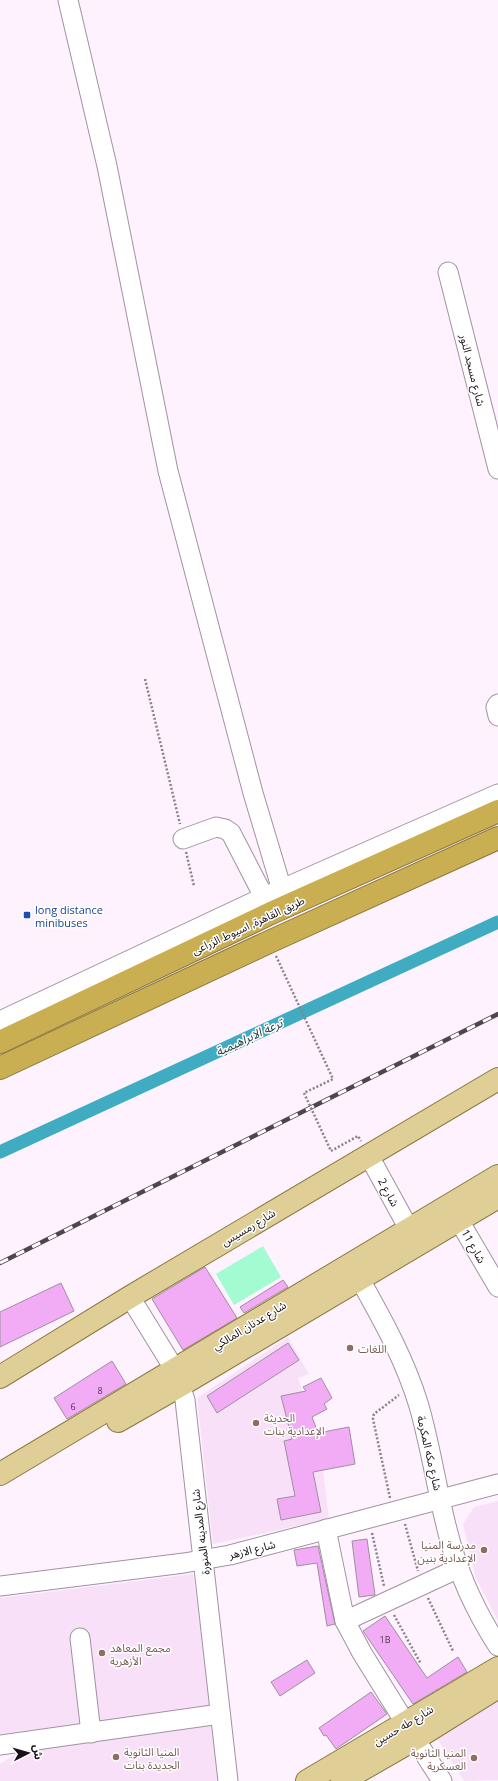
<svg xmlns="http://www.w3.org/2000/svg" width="498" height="1781" viewBox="0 0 498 1781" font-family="'Open Sans','Noto Sans Arabic',sans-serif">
  <rect width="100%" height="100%" fill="#fdf2fd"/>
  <!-- built -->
  <g fill="#f8e1f8">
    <path d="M 288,1337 L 309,1374 L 298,1378 L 320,1447 L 329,1519 L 213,1544 L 197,1398 Z"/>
    <path d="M 498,1501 L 498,1621 L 475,1576 L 463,1524 L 474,1507 Z"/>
    <path d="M 193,1574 L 211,1707 L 0,1734 L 0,1598 Z"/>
    <path d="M 498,1696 L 498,1780 L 464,1781 L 435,1735 Z"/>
    <path d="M 218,1724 L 224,1781 L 0,1781 L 0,1764 L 22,1750 Z"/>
  </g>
  <!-- green -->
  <path fill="#a3fbd1" d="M 263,1246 L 281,1277 L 234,1305 L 216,1274 Z"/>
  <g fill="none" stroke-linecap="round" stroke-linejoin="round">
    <!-- canal -->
    <path stroke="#3facc1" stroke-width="13" d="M 0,1152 L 498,922"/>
  </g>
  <!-- building -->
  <g fill="#f2abf5" stroke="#9e8f9f">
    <path d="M 205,1267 L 237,1318 L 183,1350 L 152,1299 Z"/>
    <path d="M 283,1280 L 288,1287 L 244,1313 L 240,1307 Z"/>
    <path d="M 61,1283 L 74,1311 L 0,1347 L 0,1312 Z"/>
    <path d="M 288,1343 L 299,1360 L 217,1413 L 207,1396 Z"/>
    <path d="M 112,1361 L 126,1384 L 67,1419 L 54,1398 Z"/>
    <path d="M 321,1378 L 332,1398 L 324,1404 L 327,1409 L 312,1417 L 318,1433 L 349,1427 L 355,1464 L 313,1472 L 321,1512 L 281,1520 L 277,1499 L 295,1496 L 284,1441 L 292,1439 L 281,1396 L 306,1391 L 303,1387 Z"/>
    <path d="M 367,1539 L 375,1595 L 359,1597 L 352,1541 Z"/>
    <path d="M 318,1546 L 335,1624 L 327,1626 L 317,1563 L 297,1566 L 294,1550 Z"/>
    <path d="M 385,1616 L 427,1678 L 458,1657 L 467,1672 L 413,1704 L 363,1631 Z"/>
    <path d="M 307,1660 L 315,1673 L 280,1696 L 271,1682 Z"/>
    <path d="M 371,1692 L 387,1714 L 336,1749 L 326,1735 L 324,1736 L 319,1728 Z"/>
  </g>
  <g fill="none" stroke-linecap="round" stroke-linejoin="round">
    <!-- minor casing -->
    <g stroke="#a292a2" stroke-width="21">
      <g id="minor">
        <path d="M 68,0 L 107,166 L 168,471 L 253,793 L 282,890"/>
        <path d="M 448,272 L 498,469"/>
        <path d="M 498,704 L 496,707 L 498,716"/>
        <path d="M 183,839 L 216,827 L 225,829 L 231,833 L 264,897"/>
        <path d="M 0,1021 L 264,897 L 498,794"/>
        <path d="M 369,1156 L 409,1229"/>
        <path d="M 451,1207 L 498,1287"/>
        <path d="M 353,1267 C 378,1312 404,1356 419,1406 C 431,1448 437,1491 448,1533 C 458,1573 476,1612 498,1646"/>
        <path d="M 130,1297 L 175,1370 L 185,1400 L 228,1781"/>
        <path d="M 326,1529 L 345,1621 L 362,1653 L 406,1724"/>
        <path d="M 0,1586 L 184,1563 L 230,1555 L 498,1484"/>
        <path d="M 345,1621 L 459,1568"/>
        <path d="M 80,1638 L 91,1733"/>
        <path d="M 415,1739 L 442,1781"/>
        <path d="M 0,1745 L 220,1714"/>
      </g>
    </g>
    <!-- major casing -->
    <g stroke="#8b783e" stroke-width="24">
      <g id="major">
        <path d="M 0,1377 L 130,1297 L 498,1079"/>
        <path d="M 118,1421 L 181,1385 L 498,1197"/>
        <path d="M 0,1474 L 498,1176"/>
        <path d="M 307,1781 L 498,1668"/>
        <path d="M 342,1781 L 415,1739 L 498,1687"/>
      </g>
    </g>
    <!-- highway casing -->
    <g stroke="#8b783e" stroke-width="24">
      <g id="highway">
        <path d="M 0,1042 L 271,913 L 498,811"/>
        <path d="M 0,1068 L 269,942 L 498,838"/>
      </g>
    </g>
    <!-- path -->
    <g stroke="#8a828a" stroke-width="2.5" stroke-dasharray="2 2" stroke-linecap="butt">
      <path d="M 145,679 L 180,824"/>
      <path d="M 186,852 L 194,886"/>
      <path d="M 276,956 L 333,1079 L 304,1093"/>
      <path d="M 331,1151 L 358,1136 L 361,1141"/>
      <path d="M 390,1498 L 373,1419 L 374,1414 L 399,1395"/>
      <path d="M 405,1524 L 418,1571"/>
      <path d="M 372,1533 L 384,1586"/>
      <path d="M 428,1598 L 453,1651"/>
      <path d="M 394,1615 L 421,1664"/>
    </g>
    <!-- minor -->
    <use href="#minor" stroke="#fff" stroke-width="19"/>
    <!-- major -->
    <use href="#major" stroke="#dfcf97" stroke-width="22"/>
    <!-- highway -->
    <use href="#highway" stroke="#c9af52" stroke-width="22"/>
    <!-- rail casing -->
    <g stroke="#4e464e" stroke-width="4.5">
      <path id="rail" d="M 0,1263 L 498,1014"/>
    </g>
    <!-- rail -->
    <use href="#rail" stroke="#fff" stroke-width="3" stroke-dasharray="9" stroke-linecap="butt"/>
    <!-- path-bridge -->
    <path stroke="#8a828a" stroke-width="2.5" stroke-dasharray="2 2" stroke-linecap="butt" d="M 304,1093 L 331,1151"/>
  </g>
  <!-- markers -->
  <rect fill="#1a4fb4" stroke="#fff" stroke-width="1.5" x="23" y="911" width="8" height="8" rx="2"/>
  <g fill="#8d6e63" stroke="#fff" stroke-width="1.5">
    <circle cx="350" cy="1348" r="4"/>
    <circle cx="256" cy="1423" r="4"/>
    <circle cx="484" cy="1550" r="4"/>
    <circle cx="102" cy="1653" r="4"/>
    <circle cx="116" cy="1757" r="4"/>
    <circle cx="474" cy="1758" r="4"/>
  </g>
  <g text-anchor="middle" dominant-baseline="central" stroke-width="3" stroke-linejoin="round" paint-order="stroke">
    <!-- number labels -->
    <g font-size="9" fill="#4e384f">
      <text x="100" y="1390">8</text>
      <text x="73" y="1406">6</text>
      <text x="385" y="1639">1B</text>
    </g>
    <!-- street labels -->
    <g font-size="11" fill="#181218" stroke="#fff">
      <text transform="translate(473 370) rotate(76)">شارع مسجد النور</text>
      <text transform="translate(248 925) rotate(-25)">طريق القاهرة, اسيوط الزراعى</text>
      <text transform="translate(389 1192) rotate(61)">شارع 2</text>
      <text transform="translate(248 1227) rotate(-31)">شارع رمسيس</text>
      <text transform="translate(474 1246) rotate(60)">شارع 11</text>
      <text transform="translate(249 1325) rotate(-31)">شارع عدنان المالكي</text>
      <text transform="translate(430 1453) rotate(77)">شارع مكه المكرمة</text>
      <text transform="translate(200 1532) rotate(-97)">شارع المدينه المنورة</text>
      <text transform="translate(252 1549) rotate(-14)">شارع الازهر</text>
      <text transform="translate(403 1725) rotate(-31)">شارع طه حسين</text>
    </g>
    <!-- transit labels -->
    <g font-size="11" fill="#164399" stroke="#fff" text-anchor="start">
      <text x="35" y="909">long distance<tspan x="35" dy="13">minibuses</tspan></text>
    </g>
    <!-- education labels -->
    <g font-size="11" fill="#785e54" stroke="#fff" text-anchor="start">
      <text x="358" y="1348">اللغات</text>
      <text x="264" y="1417">الحديثة<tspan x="264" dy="13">الإعدادية بنات</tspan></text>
      <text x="476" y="1544" text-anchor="end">مدرسة المنيا<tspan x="476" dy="13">الإعدادية بنين</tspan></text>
      <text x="110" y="1647">مجمع المعاهد<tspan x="110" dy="13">الأزهرية</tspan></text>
      <text x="124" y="1751">المنيا الثانوية<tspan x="124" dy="13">الجديدة بنات</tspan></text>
      <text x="466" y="1752" text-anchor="end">المنيا الثانوية<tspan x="466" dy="13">العسكرية</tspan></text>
    </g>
    <!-- water labels -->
    <g font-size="12" font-style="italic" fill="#243c42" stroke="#fff">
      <text transform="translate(249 1037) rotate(-25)">ترعة الابراهيمية</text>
    </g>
  </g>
  <!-- north arrow -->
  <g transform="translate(28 1753) rotate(84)" stroke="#ffffff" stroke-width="3" paint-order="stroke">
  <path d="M0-3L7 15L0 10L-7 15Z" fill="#181218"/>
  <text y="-6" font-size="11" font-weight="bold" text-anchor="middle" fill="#181218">ش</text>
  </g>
</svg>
